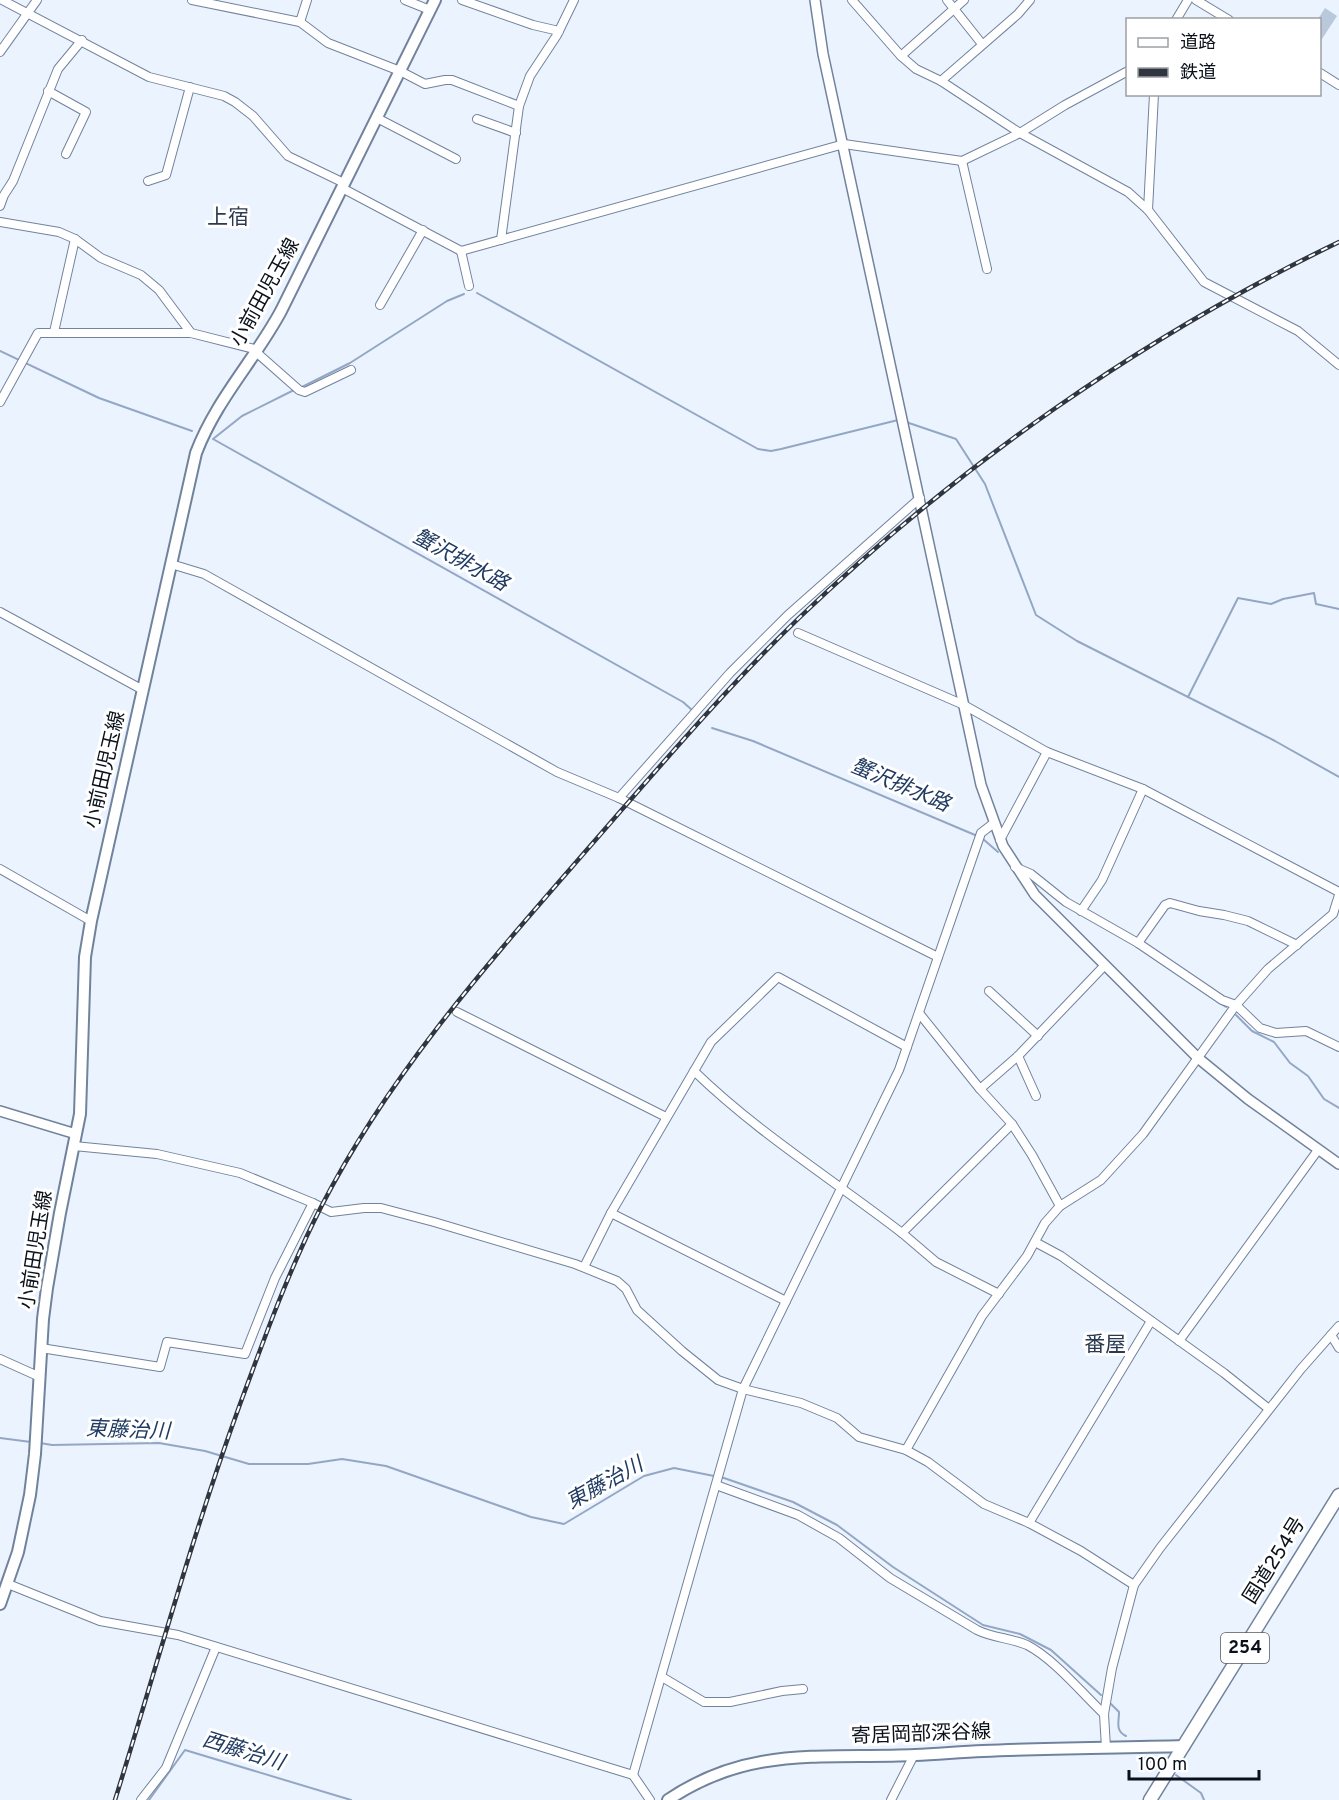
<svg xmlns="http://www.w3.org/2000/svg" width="1339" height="1800" viewBox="0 0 1339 1800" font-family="Overpass,'Noto Sans JP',sans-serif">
  <rect width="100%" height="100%" fill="#ebf3ff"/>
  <!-- green -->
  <path fill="#bac8dc" d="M 1325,8 L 1337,16 L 1320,42 L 1318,19 Z"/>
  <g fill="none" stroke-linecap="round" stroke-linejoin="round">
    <!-- stream -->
    <g stroke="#93a7c4" stroke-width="2">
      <path d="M 477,293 L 758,449 L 771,451 L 781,449 L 898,420"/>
      <path d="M 0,351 L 99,398 L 192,431"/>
      <path d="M 302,387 L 350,363 L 447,301 L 464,294"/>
      <path d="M 294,390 L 242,416 L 213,439 L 683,702 L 692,710"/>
      <path d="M 906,422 L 956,439 L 985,484 L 1036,615 L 1077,641 L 1275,741 L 1339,777"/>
      <path d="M 1188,697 L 1238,598 L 1271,604 L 1283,599 L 1314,593 L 1316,604 L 1339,609"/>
      <path d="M 712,728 L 753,741 L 975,835"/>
      <path d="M 983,839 L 998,852"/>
      <path d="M 1030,878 L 1040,886"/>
      <path d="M 1218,1002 L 1226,1007"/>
      <path d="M 1236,1015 L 1252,1031 L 1274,1042 L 1290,1063 L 1308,1076 L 1324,1099 L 1339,1108"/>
      <path d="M 0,1438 L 31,1442"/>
      <path d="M 40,1443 L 52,1445 L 159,1443 L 205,1451 L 249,1464 L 308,1464 L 342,1459 L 386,1466 L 531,1517 L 564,1524 L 644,1476 L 674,1468 L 724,1478 L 793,1502 L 837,1525 L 893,1567 L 983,1625 L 1020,1634 L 1051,1650 L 1101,1695"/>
      <path d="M 1111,1704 L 1119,1712 C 1119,1722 1115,1731 1126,1736"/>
      <path d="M 1140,1756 L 1156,1764"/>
      <path d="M 1176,1775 L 1201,1793 L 1204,1800"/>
      <path d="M 149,1800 L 185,1750 L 351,1800"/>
    </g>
    <!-- minor casing -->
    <g stroke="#71839c" stroke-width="10">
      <g id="minor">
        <path d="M 2,0 L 149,77 L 224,96 L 235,102 L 253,116 L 288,156 L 344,183"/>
        <path d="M 192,0 L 300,22 L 328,43 L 400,71 L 425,84 L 445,80 L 452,80 L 519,106"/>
        <path d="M 405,0 L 430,10"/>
        <path d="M 462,0 L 533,25 L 559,31"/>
        <path d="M 852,0 L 901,56 L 916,69 L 941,81 L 1020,133 L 1128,192 L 1148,210 L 1204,282 L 1298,331 L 1339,365"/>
        <path d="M 947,0 L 982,44"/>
        <path d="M 1196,0 L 1229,20"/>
        <path d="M 1176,20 L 1188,0"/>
        <path d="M 300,22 L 307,0"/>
        <path d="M 0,52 L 37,0"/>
        <path d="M 901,56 L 964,0"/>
        <path d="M 1320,73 L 1339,85"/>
        <path d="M 941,81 L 1018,14 L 1030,0"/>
        <path d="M 48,91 L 86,112 L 66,154"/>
        <path d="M 377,118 L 456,159"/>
        <path d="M 477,119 L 516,133"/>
        <path d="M 962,161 L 987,269"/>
        <path d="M 148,181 L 166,175 L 190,87"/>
        <path d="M 342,188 L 461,251 L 844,144 L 962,161 L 1020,133 L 1065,105 L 1128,71"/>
        <path d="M 0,206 L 4,195 L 13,181 L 58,69 L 82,40"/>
        <path d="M 1148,210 L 1154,94"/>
        <path d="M 0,222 L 59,232 L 75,239 L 101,258 L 141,275 L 159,290 L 191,333"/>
        <path d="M 501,240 L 519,106 L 530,76 L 557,35 L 574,0"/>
        <path d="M 461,251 L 469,286"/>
        <path d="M 380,305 L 423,230"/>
        <path d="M 54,332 L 75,239"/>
        <path d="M 256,352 L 299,390 L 305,392 L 351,370"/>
        <path d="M 0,402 L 38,333 L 191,333 L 258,350"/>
        <path d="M 171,564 L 204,574 L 557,772 L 619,798 L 938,957"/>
        <path d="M 0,612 L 143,690"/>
        <path d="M 798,633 L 964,705 L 1047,752 L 1143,789 L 1339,892"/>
        <path d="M 619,798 L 730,673 L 788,615 L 920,498"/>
        <path d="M 1000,840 L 1047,752"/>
        <path d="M 1015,867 L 1031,874 L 1066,902 L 1138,943 L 1222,1000 L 1236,1005 L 1260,1028 L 1276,1033 L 1306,1031 L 1339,1047"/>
        <path d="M 0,869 L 91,921"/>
        <path d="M 1081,911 L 1102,880 L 1143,789"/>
        <path d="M 1138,943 L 1165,905 L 1170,903 L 1199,911 L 1224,915 L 1248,921 L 1297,945"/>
        <path d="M 989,991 L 1038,1036"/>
        <path d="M 457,1012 L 666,1117"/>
        <path d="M 919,1013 L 980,1089 L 1012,1124 L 1032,1155 L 1060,1206"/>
        <path d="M 1018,1056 L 1036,1096"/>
        <path d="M 694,1071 C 758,1133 832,1179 902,1233 L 1012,1124"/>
        <path d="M 980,1089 L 1018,1056 L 1105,965"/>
        <path d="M 74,1146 L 157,1154 L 240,1173 L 313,1203 L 331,1212 L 364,1208 L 381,1208 L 434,1222 L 575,1264 L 617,1281 L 626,1289 L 637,1310 L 682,1351 L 718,1380 L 743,1389 L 801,1403 L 837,1418 L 859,1437 L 906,1450 L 928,1462 L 984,1504 L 1029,1523 L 1081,1551 L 1134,1585"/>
        <path d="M 611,1213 L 786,1301"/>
        <path d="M 902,1233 L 936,1262 L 999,1294"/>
        <path d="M 1035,1242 L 1061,1256 L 1224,1373 L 1269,1409"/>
        <path d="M 584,1267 L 611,1213 L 711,1042 L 778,977 L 907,1047"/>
        <path d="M 1331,1335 L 1339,1348"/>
        <path d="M 1179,1341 L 1318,1150"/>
        <path d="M 41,1348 L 160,1367 L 167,1342 L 245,1354 L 275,1278 L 313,1203"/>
        <path d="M 0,1359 L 40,1377"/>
        <path d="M 906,1450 L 982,1316 L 1027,1256 L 1045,1223 L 1060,1206 L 1101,1180 L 1143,1134 L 1236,1005 L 1268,969 L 1333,914 L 1339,895"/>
        <path d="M 716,1485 L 798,1515 L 839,1538 L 890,1578 L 977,1630 C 993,1638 1011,1638 1027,1645 C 1053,1658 1083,1694 1104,1714"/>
        <path d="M 1029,1523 L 1151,1321"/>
        <path d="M 8,1584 L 100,1621 L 178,1635 L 633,1775 L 650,1800"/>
        <path d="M 662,1677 L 704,1702 L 730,1702 L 782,1691 L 803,1689"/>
        <path d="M 1106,1748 L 1104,1714 L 1112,1668 L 1134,1585 L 1160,1548 L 1301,1369 L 1339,1326"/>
        <path d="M 633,1775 L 743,1389 L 899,1070 L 981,833 L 994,823"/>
        <path d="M 141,1800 L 166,1768 L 216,1647"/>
        <path d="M 891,1800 L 914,1755"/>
      </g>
    </g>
    <!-- tertiary casing -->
    <g stroke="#71839c" stroke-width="12">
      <g id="tertiary">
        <path d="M 815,0 L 823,54 L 981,785 L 1003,846 L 1035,895 L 1198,1058 L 1248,1099 L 1339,1164"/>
        <path d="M 0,1111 L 76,1134"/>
      </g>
    </g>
    <!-- secondary casing -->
    <g stroke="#71839c" stroke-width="14">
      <g id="secondary">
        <path d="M 0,1604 L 18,1552 L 30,1495 L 35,1454 L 43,1319 L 47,1288 L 60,1213 L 80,1114 L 85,957 L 91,921 L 196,453 C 216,400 254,361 281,311 L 435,0"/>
        <path d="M 668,1800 C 749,1745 824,1759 915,1755 C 938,1754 960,1752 983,1751 C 1050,1748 1117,1748 1184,1746"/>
      </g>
    </g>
    <!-- trunk casing -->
    <g stroke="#71839c" stroke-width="15">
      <path id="trunk" d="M 1150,1800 L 1339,1495"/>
    </g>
    <!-- minor -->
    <use href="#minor" stroke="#fff" stroke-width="8"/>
    <!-- tertiary -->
    <use href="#tertiary" stroke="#fff" stroke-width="9"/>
    <!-- secondary -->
    <use href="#secondary" stroke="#fff" stroke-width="10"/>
    <!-- trunk -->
    <use href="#trunk" stroke="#fff" stroke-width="12"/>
    <!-- rail casing -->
    <g stroke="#2f3640" stroke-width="4.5">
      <path id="rail" d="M 115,1800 C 156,1669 192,1536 239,1407 C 264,1339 288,1272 321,1207 C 387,1078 483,969 578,860 C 650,778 721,693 800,617 C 958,466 1142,337 1339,242"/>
    </g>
    <!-- rail -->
    <use href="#rail" stroke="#fff" stroke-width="2" stroke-dasharray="7" stroke-linecap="butt"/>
  </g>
  <g text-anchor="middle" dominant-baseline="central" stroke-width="6" stroke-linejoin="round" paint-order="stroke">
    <!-- shield labels -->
    <rect fill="#fff" stroke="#54585f" stroke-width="1.5" x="1221" y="1633" width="48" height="30" rx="4.5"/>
    <g font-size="18" font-weight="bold" fill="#0a111a">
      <text x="1245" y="1648">254</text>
    </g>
    <!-- street labels -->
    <g font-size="20" fill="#0a111a" stroke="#fff">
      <text transform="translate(266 293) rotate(-61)">小前田児玉線</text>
      <text transform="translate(106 770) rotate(-77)">小前田児玉線</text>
      <text transform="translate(37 1250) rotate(-81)">小前田児玉線</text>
      <text transform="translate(1275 1561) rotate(-58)">国道254号</text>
      <text transform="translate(921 1735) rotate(-2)">寄居岡部深谷線</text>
    </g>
    <!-- neighbourhood labels -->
    <g font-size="21" fill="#2a3a50" stroke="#fff">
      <text x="228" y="218">上宿</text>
      <text x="1105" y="1345">番屋</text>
    </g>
    <!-- water labels -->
    <g font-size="21" font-style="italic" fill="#1f3b62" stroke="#fff">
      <text transform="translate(460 561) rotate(29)">蟹沢排水路</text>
      <text transform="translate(900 786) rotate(23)">蟹沢排水路</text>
      <text transform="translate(128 1431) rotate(2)">東藤治川</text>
      <text transform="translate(605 1484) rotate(-29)">東藤治川</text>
      <text transform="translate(243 1752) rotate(17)">西藤治川</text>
    </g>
  </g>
  <!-- legend -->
  <rect x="1126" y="18" width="195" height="78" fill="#ffffff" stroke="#9da0a3" stroke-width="1.5"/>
  <rect x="1138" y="38" width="30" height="9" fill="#ffffff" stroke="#9da0a3" stroke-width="1.5"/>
  <text x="1180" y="48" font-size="18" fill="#0a111a">道路</text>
  <rect x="1138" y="68" width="30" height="9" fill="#2f3640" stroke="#9da0a3" stroke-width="1.5"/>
  <text x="1180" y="78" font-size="18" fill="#0a111a">鉄道</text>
  <!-- scale -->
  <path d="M1129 1770v9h130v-9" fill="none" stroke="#0a111a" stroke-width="3"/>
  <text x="1138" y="1770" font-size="18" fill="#0a111a" stroke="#ffffff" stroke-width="4.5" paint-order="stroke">100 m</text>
</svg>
